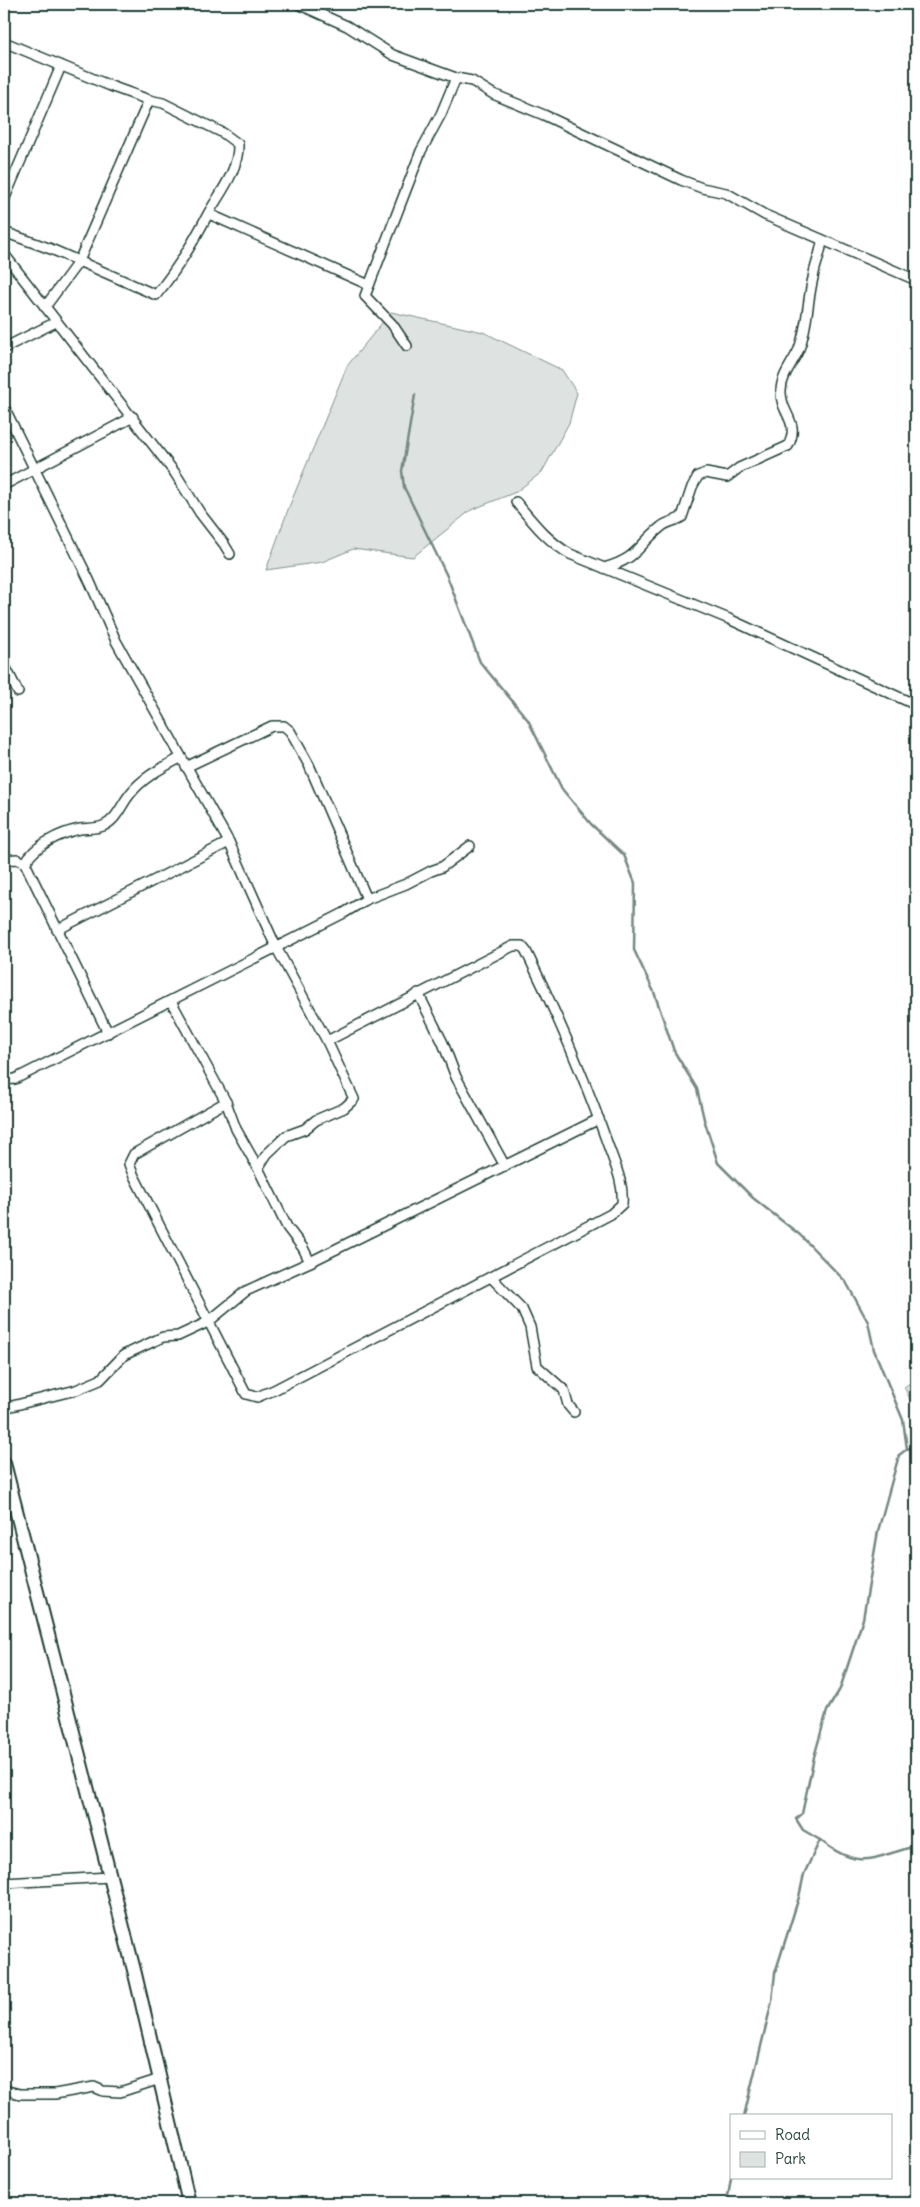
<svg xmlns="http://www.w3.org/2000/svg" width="920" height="2207" viewBox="0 0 920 2207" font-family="Delius,sans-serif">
  <rect width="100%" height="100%" fill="#fff"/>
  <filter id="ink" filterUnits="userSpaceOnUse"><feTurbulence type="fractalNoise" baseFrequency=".02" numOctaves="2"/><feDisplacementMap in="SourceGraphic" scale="10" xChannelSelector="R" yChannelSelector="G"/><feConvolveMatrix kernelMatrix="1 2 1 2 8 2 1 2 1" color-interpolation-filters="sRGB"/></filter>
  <g filter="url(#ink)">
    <!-- green -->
    <g fill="#dee3e2" stroke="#7e908b">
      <path d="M 391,312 L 483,332 L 562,370 L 577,393 L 569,423 L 542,472 L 516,492 L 471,510 L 413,557 L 353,549 L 322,562 L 266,570 L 289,507 L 347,366 Z"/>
      <path d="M 916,1379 L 916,1411 L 904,1387 Z"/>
    </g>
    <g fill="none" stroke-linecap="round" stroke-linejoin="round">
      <!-- stream -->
      <g stroke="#758883" stroke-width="2.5">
        <path d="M 415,395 L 402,471 L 404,487 L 447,576 L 480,662 L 528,720 L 562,789 L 591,824 L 624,855 L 635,883 L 634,950 L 654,992 L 674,1051 L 697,1089 L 704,1119 L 718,1163 L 753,1198 L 800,1235 L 846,1282 L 868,1322 L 874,1350 L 903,1420 L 907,1449"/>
        <path d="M 820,1840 L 803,1830 L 796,1819 L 802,1814 L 814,1757 L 827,1711 L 840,1689 L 863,1619 L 878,1531 L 899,1455 L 907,1449 L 916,1446"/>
        <path d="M 744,2116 L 772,2001 L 775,1973 L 799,1897 L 804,1874 L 820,1840 C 861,1872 872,1857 916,1846"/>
        <path d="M 727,2203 L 731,2178"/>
      </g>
      <!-- street casing -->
      <g stroke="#1f3d34" stroke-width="12">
        <g id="street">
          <path d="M 298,4 L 347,26 L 393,55 L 456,78 L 472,81 L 493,94 L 544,115 L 681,180 L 702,188 L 726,193 L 765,215 L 916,280"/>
          <path d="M 4,42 L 113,87 L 149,100 L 163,103 L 223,133 L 238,144 C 239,170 220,193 208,214 C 193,243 177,270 156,295 L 51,249 L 4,232"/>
          <path d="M 4,200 L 61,66"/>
          <path d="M 209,214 L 369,285"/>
          <path d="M 4,254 L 175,473 L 200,513 L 224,544 L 230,554"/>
          <path d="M 45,307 L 79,261 L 149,100"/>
          <path d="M 407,346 L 392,324 L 365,296 L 421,151 L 441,114 L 456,78"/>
          <path d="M 4,348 L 56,322"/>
          <path d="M 4,407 L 90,582 L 116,641 L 229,842 L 276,947 L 327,1041 L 354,1099 L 344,1108 L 316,1120 L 305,1129 L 286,1136 L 267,1154 L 258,1168"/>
          <path d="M 4,485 L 133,417"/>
          <path d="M 516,502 C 532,521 548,542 570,554 L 729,619 L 916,705"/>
          <path d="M 604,568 C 639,558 637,546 661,527 C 666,522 676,521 682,517 L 692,487 L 698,476 L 706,473 L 727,477 L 739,468 L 788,446 C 801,421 780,414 781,391 C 781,376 793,363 799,349 C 808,326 807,302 813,278 C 815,265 821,253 822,241"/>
          <path d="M 4,664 L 18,692"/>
          <path d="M 186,767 L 272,726 L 284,726 L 290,731 L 309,765 L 367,899"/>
          <path d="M 4,860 L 17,859 L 25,863 L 108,1033"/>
          <path d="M 25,863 C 35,845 60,833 80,829 C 87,828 96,829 103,826 C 117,820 121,805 130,794 C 143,777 162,768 180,758"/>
          <path d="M 57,930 L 229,842"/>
          <path d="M 418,993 L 443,1043 L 456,1077 L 505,1166"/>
          <path d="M 171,1001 L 226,1102 L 236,1129 L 258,1168 L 287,1227 L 303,1248 L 310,1262"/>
          <path d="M 4,1080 L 15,1079 L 344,913 L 367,899 L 406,884 L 431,871 L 442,867 L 470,846"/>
          <path d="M 226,1102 L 134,1154 L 129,1164 L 133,1174 L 246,1394 L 257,1397 L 274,1390 L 611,1214 L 622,1204 C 624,1183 615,1165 608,1145 C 585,1079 557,1014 526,951 L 522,946 L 513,946 L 327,1041"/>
          <path d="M 491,1277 L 522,1309 L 530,1327 L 537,1366 L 564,1390 L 568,1405 L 574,1412"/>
          <path d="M 4,1408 L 76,1390 L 100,1380 L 124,1355 L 163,1337 L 178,1336 L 208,1322 L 246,1291 L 310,1262 L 599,1119"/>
          <path d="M 4,1883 L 110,1877"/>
          <path d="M 4,2090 L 20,2094 L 55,2094 L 94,2087 L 103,2091 L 120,2092 L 160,2079"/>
        </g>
      </g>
      <!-- secondary casing -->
      <g stroke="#1f3d34" stroke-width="16">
        <path id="secondary" d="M 4,1463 L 135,1974 L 189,2203"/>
      </g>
      <!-- street -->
      <use href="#street" stroke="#fff" stroke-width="9"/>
      <!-- secondary -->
      <use href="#secondary" stroke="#fff" stroke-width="12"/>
    </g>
  </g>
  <!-- margin -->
  <rect width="920" height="2207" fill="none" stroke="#fff" stroke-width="20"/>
  <rect x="10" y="10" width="900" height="2187" fill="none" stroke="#1f3d34" stroke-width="2" filter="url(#ink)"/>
  <!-- legend -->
  <rect x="730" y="2114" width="162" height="65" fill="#ffffff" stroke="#a5b1ae"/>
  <rect x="740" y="2131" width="25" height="8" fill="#ffffff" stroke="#a5b1ae"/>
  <text x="775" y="2140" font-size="15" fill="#1f3d34">Road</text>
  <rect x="740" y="2152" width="25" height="15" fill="#dee3e2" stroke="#a5b1ae"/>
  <text x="775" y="2164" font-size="15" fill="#1f3d34">Park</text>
</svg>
